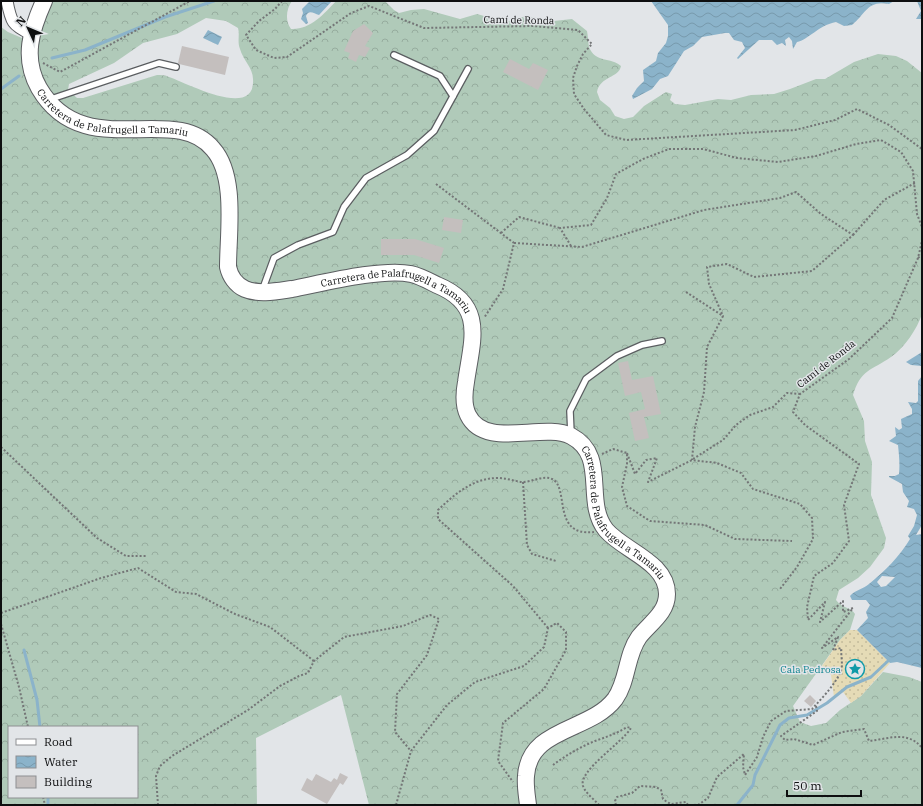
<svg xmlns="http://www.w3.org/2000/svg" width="923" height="806" viewBox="0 0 923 806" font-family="'IBM Plex Serif',serif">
  <defs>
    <pattern id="forest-crowns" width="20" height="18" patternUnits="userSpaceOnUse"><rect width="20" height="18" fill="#b0cab9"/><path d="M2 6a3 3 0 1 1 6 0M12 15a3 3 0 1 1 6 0" fill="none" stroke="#96ac9e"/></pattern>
    <pattern id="sand-dots" width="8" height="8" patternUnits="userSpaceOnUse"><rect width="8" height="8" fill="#e5dbb6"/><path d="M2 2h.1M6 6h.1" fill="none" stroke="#c3bb9b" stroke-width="1.8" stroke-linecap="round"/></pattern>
    <pattern id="water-waves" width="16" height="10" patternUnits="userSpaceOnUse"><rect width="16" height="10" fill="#8bb3ca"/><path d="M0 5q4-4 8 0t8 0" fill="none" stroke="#7799ac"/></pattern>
  </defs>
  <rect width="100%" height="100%" fill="#e2e5e8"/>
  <!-- forest -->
  <path fill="url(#forest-crowns)" fill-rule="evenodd" d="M 36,1 L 292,1 C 286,9 285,21 291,29 C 310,30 324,14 336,1 L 385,1 L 394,10 L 399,13 L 411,10 L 424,9 L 460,19 L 477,14 L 505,22 L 526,16 L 554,21 L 572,19 L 587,31 C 588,36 588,42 589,47 C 595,63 611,57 621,66 C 619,78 600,76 597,92 L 600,100 L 610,108 L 615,116 L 624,119 L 633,117 L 644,106 L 666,92 L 672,94 L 670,100 L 675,104 L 685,105 L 718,99 L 731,100 L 751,95 L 774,94 L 790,89 L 816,79 L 825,79 L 854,62 L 878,54 L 896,56 L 907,61 L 922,73 L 922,314 C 917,329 905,347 891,357 C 871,371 861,369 853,395 L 864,421 L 865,441 L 872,462 L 871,495 L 886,538 L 884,548 L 870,567 L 858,578 L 839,590 L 836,600 C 843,609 851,607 855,614 L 850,630 L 840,640 L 793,706 L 800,722 L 811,726 L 826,723 L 840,710 L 861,696 L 883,672 L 909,677 L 922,682 L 922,805 L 369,805 L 341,695 L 256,738 L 257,805 L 1,805 L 1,27 L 8,32 L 22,38 ZM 206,18 L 226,21 L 238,28 C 240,35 237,42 240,49 C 243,60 253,68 253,79 C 256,121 185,82 169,77 C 165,75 161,75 157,75 L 83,98 L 77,98 L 68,90 L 69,84 L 114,63 L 143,43 L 177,34 ZM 9,727 L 137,727 L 137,797 L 9,797 Z"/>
  <!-- sand -->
  <path fill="url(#sand-dots)" d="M 850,630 L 857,630 L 890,663 L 861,696 L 851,703 L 843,692 L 834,697 L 831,675 L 822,666 L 840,640 Z"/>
  <!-- water -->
  <g fill="url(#water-waves)" fill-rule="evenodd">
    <path d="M 310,1 L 332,1 L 319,15 C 314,14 309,9 306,16 L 308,23 L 306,24 L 301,19 L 303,13 L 302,9 Z"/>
    <path d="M 651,1 L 894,1 L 889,4 C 867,0 866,14 852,25 L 844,26 L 836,22 C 819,25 808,40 797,42 L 793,49 L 792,41 L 789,37 L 785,40 L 786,46 L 782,43 L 777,45 L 772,40 L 759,40 L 738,59 L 737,58 L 745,48 L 742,42 L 734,40 L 729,33 L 725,33 L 702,37 L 693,46 L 684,51 L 668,76 L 660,79 L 652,89 L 633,99 L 632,96 L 637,88 L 644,81 L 643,70 L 656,61 L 658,53 L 666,43 L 668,36 L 668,25 Z"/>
    <path d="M 917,1 L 922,1 L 922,19 L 916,19 L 921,11 Z"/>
    <path d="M 208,30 L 222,37 L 218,45 L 203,38 Z"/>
    <path d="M 922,352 L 922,366 L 911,365 L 906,362 Z"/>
    <path d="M 922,376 L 922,525 L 916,535 L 922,534 L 922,668 L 897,662 L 890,663 L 857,630 L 868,618 L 866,612 L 870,605 L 866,600 L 852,600 L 850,596 C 855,590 863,589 869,584 C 884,572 900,556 910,539 L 908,536 L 914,526 L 917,515 L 914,509 L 907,507 L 909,501 L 903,492 L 902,484 L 889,477 L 889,476 L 895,476 L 899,474 C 900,464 899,455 898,445 L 889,441 L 896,436 L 895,427 L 899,430 L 902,428 L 901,419 L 912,414 L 912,409 L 908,402 L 916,403 L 918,401 L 918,381 ZM 882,576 L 895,577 L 886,586 L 881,587 L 877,582 Z"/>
  </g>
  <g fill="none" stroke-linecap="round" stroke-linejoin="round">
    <!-- stream -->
    <g stroke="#8bb3ca" stroke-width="3">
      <path d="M 52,58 L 85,50 L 165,17 L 214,1"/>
      <path d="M 1,89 L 19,76"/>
      <path d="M 24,650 L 37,700 L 40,727"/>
      <path d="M 48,797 L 48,805"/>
      <path d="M 737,805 L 753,785 L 755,775 L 780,725 L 789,718 L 807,715 L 827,703 L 847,687 L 871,677 L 888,661"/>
    </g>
  </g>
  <!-- building -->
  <g fill="#c4bfbe">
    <path d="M 364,24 L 373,33 L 365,46 L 370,48 L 365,57 L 359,55 L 356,62 L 348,58 L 350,53 L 344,51 L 353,31 Z"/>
    <path d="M 182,46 L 229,57 L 225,75 L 179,64 L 178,63 Z"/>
    <path d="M 510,59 L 529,69 L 533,63 L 548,70 L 538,90 L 503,72 Z"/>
    <path d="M 444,217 L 463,220 L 461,233 L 442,230 Z"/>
    <path d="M 381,239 L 415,239 L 444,248 L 439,263 L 414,255 L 381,255 Z"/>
    <path d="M 628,361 L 632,380 L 653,376 L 661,414 L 644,417 L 649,438 L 635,441 L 629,413 L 645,409 L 641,392 L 625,396 L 618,363 Z"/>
    <path d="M 810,695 L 816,701 L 811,707 L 804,701 Z"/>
    <path d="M 340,773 L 348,777 L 343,785 L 340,783 L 327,804 L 301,790 L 307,778 L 312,781 L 316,774 L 331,782 L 334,778 L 337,780 Z"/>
  </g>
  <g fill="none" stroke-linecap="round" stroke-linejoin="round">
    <!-- lane casing -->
    <g stroke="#5b5e61" stroke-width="8">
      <g id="lane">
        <path d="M 394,55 L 440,76 L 453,96"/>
        <path d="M 51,99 L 159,63 L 176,67"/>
        <path d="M 262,291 L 274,258 L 298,245 L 333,232 L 344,207 L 366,178 L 407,155 L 434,131 L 468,69"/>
        <path d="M 571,434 L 570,411 L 586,379 L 617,356 L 642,345 L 662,341"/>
      </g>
    </g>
    <!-- street casing -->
    <g stroke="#5b5e61" stroke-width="13">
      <path id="street" d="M 7,1 C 11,22 12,25 31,34"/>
    </g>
    <!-- secondary casing -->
    <g stroke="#5b5e61" stroke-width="18">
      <g id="secondary">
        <path id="s1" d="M 44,1 C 31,30 22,58 39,88 C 84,165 174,101 213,149 C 237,176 228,233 228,267 C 230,276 236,285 245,289 C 259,295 278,291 292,289 C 323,283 382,268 411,274 C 420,276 429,281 437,285 C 486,305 472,340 466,382 C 464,393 463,405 468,415 C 485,450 543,422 571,436 C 609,456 583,501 606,530 C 624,551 667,562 667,594 C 667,613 650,623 639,637 C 626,655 628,681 615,699 C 590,732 529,727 526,776 C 525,786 527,796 528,805"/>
      </g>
    </g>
    <!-- path -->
    <g stroke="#747677" stroke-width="2" stroke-dasharray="2 2" stroke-linecap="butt">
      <path d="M 282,1 L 275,9 L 259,21 L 246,35 L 256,50 L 274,58 L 287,57 L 351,13 L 369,6 L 424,28 L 533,26 L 578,30 L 592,44 L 583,54 L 577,66 L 573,78 L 574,94 L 584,109 L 606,135 L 626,140 L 795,130 L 835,120 L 857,109 L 889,125 L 922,149"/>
      <path d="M 43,63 L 60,72 L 190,1"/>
      <path d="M 436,184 L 514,243 L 503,289 L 484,318"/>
      <path d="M 501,233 L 519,217 L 560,228"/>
      <path d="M 853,235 L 884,200 L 915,183"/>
      <path d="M 514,243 L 582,247 L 704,210 L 780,198 L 796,192 L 821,214 L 853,235 L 812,271 L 754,277 L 727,264 L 707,267 L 709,284 L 723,316"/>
      <path d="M 571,246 L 560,228 L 591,225 L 607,198 L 616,174 L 643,159 L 669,149 L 703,149 L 737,158 L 778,162 L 816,156 L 856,144 L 881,140 L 901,152 L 913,171 L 917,214 L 922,227"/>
      <path d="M 918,258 L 922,255"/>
      <path d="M 686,292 L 723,316 L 707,347 L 704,392 L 695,427 L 692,460"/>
      <path d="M 1,447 L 97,538 L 126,556 L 146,556"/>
      <path d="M 627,453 L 635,474 L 646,460 L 657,458 L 648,482 L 692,460 L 717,463 L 741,473 L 753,489 L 800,504 L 812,518 L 813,539 L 797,567 L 780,589"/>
      <path d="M 602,454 L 613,449 L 627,453 L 627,464 L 622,487 L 627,506 L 650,521 L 705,525 L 735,539 L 792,541"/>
      <path d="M 693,459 L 723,440 L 736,425 L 750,415 L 773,407 L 787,393 L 800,394"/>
      <path d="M 523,482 L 527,545 L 532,554 L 556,561"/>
      <path d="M 1,613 L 101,578 L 138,568 L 176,592 L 196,594 L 235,614 L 270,627 L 314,661"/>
      <path d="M 1,624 L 19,687 L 28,727"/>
      <path d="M 548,628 L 513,586 L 438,519 L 438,510 C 455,494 473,478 498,478 C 506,478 514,481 522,482 C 532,482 543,475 552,479 C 570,487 551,537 594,532"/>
      <path d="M 833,650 L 838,637 L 822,648 L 853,608 L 843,612 L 843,601 L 820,622 L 825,602 L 808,620 L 807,607 L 814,576 L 833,563 L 849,541 L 844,505 L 859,464 L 805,425 L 793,412 L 800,394 L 849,359 L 892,318 L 918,258 L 922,241"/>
      <path d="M 816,706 L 817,711 L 781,736 L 785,740 L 794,739 L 813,745 L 842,732 L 864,729 L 869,741 C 888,739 908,730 922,748"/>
      <path d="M 553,765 C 565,756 580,747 595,741 C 606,737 616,734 627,727 L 631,728 C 622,743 578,771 583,786 C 586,794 594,799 599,805"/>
      <path d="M 43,797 L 45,805"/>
      <path d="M 158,805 L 156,776 L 160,766 L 172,756 L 248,710 L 280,686 L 299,676 L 308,673 L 314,661 L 344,637 L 403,626 L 430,615 L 439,619 L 427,655 L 397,694 L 395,732 L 411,751"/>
      <path d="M 396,805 L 411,751 L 447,705 L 475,682 L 524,666 L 544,647 L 548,628 L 557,623 L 566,632 L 566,650 L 544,689 L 503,723 L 498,761 L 513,782"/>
      <path d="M 616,805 L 615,801 L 617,797 L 632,793 L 640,786 L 656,787 L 661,790 L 663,799 L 667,802 L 671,804 L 686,802 L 688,805"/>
      <path d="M 698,805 L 708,798 L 717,777 L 744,754 L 743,767 L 745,775 L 757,757 L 763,737 L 771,721 L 786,711 L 812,709 C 822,698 835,685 841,671 C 843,665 841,655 841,648 L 833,650"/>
    </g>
    <!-- lane -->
    <use href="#lane" stroke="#fff" stroke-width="5.5"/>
    <!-- street -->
    <use href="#street" stroke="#fff" stroke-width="11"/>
    <!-- secondary -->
    <use href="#secondary" stroke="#fff" stroke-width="16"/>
  </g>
  <!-- icons -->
  <defs>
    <g id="sight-ring" transform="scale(1)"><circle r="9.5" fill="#e2e5e8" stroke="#0f9aa8" stroke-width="1.5"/><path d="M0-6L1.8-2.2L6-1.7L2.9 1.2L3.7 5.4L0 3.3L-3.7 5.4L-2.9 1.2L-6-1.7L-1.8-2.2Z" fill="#0f9aa8"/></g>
  </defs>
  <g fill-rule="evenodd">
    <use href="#sight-ring" x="855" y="669"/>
  </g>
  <g text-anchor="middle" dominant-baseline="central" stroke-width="3" stroke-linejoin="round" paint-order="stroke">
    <!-- street labels -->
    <g font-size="10" fill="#0e0f10" stroke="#e2e5e8">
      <text transform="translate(519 20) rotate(1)">Camí de Ronda</text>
      <text stroke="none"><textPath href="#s1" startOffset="174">Carretera de Palafrugell a Tamariu</textPath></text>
      <text stroke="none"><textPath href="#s1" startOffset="594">Carretera de Palafrugell a Tamariu</textPath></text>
      <text transform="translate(826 364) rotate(-38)">Camí de Ronda</text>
      <text stroke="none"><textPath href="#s1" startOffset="988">Carretera de Palafrugell a Tamariu</textPath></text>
    </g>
    <!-- culture labels -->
    <g font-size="10" fill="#0d838f" stroke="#e2e5e8" text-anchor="end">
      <text x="841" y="669">Cala Pedrosa</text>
    </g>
  </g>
  <!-- border -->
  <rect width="923" height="806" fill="none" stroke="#0e0f10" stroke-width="4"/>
  <!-- legend -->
  <rect x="8" y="726" width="130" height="72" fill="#e2e5e8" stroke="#8d8f92"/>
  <rect x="16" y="739" width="20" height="6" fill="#ffffff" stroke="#8d8f92"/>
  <text x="44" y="746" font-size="12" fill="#0e0f10">Road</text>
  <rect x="16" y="756" width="20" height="12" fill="url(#water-waves)" stroke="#8d8f92"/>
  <text x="44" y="766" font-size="12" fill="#0e0f10">Water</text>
  <rect x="16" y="776" width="20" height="12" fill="#c4bfbe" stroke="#8d8f92"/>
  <text x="44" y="786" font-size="12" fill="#0e0f10">Building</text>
  <!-- north arrow -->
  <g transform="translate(28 28) rotate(314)" stroke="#e2e5e8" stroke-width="3" paint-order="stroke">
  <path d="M0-3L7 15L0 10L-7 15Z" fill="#0e0f10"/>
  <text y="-6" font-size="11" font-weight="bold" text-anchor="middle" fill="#0e0f10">N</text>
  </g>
  <!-- scale -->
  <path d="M787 790v6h74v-6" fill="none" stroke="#0e0f10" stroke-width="2"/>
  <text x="793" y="790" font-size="12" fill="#0e0f10" stroke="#e2e5e8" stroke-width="3" paint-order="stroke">50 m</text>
</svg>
